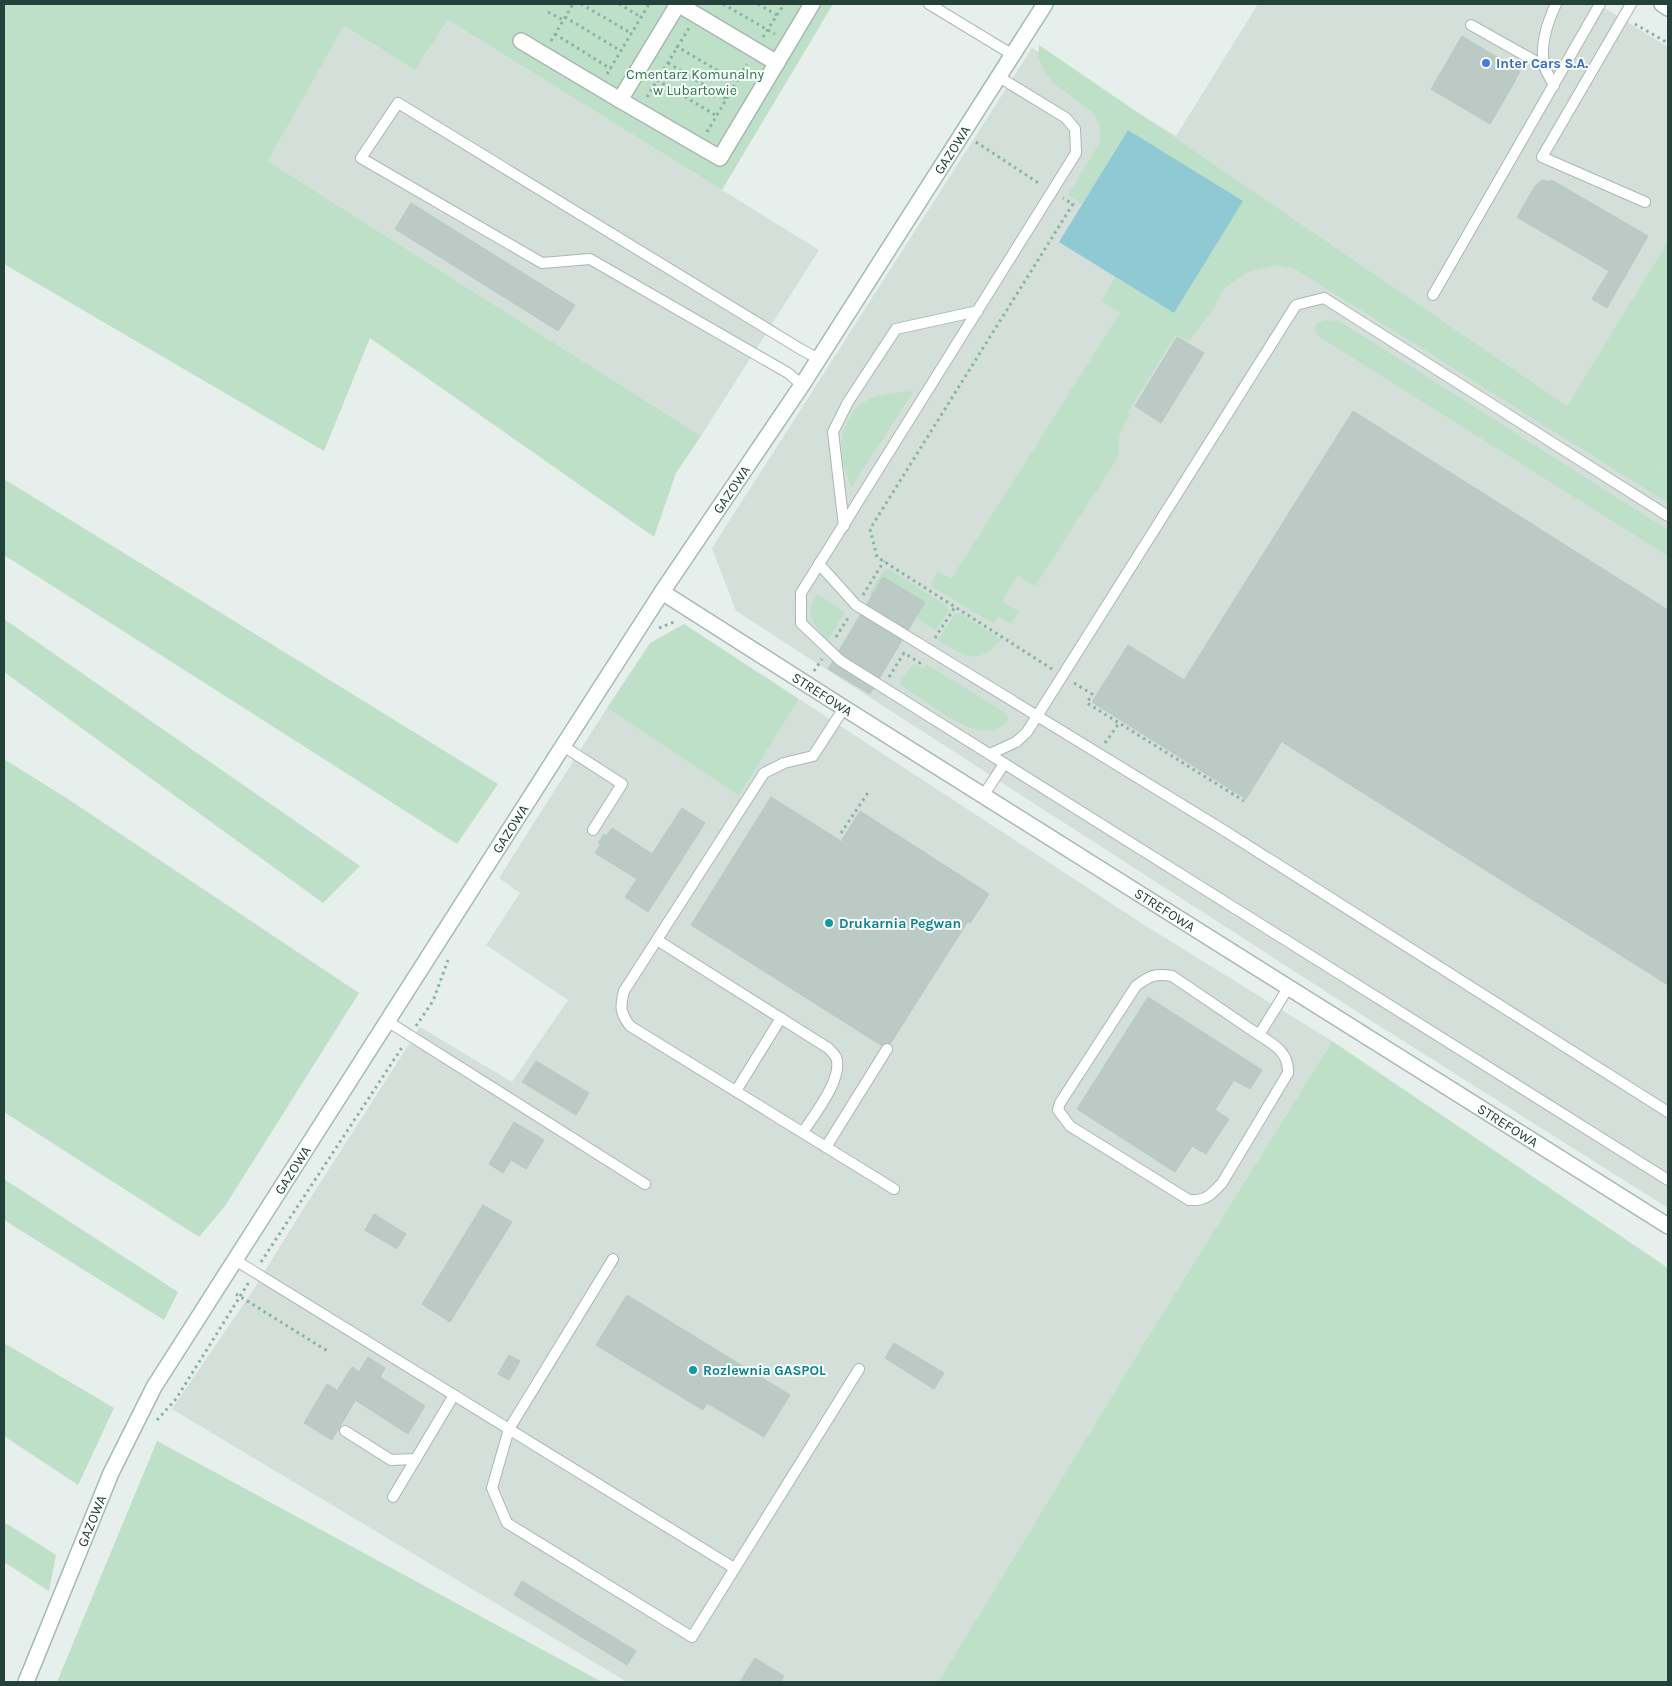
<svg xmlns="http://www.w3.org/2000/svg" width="1672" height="1686" viewBox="0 0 1672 1686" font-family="Karla,sans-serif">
  <rect width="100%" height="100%" fill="#e6efeb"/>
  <!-- built -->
  <g fill="#d4dfda">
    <path d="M 1258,4 L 1598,4 L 1668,47 L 1668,241 L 1565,410 L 1668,473 L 1668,1208 L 1359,1013 L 736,611 L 712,548 L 1032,48 L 1176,136 Z"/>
    <path d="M 448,20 L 819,250 L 701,436 L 268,161 L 344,26 L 415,70 Z"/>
    <path d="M 799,699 L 1146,926 L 1332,1041 L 1138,1353 L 938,1682 L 627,1682 L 172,1409 L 252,1292 L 297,1219 L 420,1027 L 512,1082 L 568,1000 L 486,945 L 520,893 L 499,878 L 607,708 L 739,796 Z"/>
  </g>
  <!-- green -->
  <g fill="#bfe0c8">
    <path d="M 4,4 L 833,4 L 722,190 L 448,20 L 415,70 L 344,26 L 268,161 L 701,436 L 676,473 L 654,537 L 370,338 L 324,451 L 4,264 Z"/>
    <path d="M 1039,45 L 1567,406 L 1668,241 L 1668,473 L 1659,468 L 1668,475 L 1668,503 L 1295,269 L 1277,265 L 1248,272 L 1236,280 L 1223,290 L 1213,310 L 1189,341 L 1176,335 L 1128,412 L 1131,414 C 1120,429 1117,437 1119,456 L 1035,586 L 1018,575 L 1002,601 L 1019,612 L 1011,624 L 999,616 L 994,624 L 932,587 L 931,583 L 938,571 L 951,579 L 1120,313 L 1102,301 L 1115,277 L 1174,313 L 1128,130 L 1082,204 L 1068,195 L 1100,142 L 1100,128 L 1095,114 L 1053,83 L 1044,70 L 1038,57 Z"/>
    <path d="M 1328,320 L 1341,322 L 1668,530 L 1668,556 L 1318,336 L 1314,329 L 1318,322 Z"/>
    <path d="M 914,391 L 851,488 C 848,478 844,468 842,458 C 838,431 851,403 878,396 C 890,393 902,392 914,391 Z"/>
    <path d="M 4,479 L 498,784 L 457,844 L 4,555 Z"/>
    <path d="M 889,569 L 946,605 L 949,610 L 935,631 L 916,617 L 925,602 L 883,577 L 871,596 L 869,594 L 884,570 Z"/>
    <path d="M 817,594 L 845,612 L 828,640 C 813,626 804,613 817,594 Z"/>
    <path d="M 959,613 L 1001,639 C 978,668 965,656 938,640 L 955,614 Z"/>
    <path d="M 4,619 L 360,866 L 323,903 L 4,672 Z"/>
    <path d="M 684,624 L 799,699 L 739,796 L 607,708 L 650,643 Z"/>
    <path d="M 915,664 L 924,668 L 926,664 L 1006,713 L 1008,718 L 1007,723 C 998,729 987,732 977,730 C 956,725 918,696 899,684 L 912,665 Z"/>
    <path d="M 4,759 L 68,799 L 359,993 L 225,1206 L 199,1237 L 4,1112 Z"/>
    <path d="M 1332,1041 L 1668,1268 L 1668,1682 L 938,1682 L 1138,1353 Z"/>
    <path d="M 4,1179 L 178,1292 L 164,1320 L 4,1220 Z"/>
    <path d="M 4,1343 L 114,1408 L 78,1485 L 4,1436 Z"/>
    <path d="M 157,1441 L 602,1682 L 57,1682 Z"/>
    <path d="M 4,1522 L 56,1555 L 49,1591 L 4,1562 Z"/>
  </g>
  <!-- water -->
  <path fill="#8ec9d4" d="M 1128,130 L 1243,201 L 1174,313 L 1059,242 Z"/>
  <!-- building -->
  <g fill="#bbcac4" stroke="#b8c9c2">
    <path d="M 1462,36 L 1520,71 L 1510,90 L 1451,55 Z"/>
    <path d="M 1451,55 L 1510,90 L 1490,124 L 1431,89 Z"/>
    <path d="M 1542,180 L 1550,182 L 1551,180 L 1557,183 L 1532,226 L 1517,217 L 1535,186 Z"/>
    <path d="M 1557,183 L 1648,236 L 1607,308 L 1592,299 L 1609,271 L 1532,226 Z"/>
    <path d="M 411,203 L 539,283 L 523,309 L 395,229 Z"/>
    <path d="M 539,283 L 575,305 L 558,331 L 523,309 Z"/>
    <path d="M 1177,337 L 1204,353 L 1161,423 L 1135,406 Z"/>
    <path d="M 1353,411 L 1668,610 L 1668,985 L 1184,680 Z"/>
    <path d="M 883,577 L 925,602 L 870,694 L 828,669 Z"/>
    <path d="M 1128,645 L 1282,741 L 1246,799 L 1092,702 Z"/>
    <path d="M 771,797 L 968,921 L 887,1049 L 691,925 Z"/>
    <path d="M 682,808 L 705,823 L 648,912 L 625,897 L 637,879 L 595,853 L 601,844 L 598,843 L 604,834 L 606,836 L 612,828 L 652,854 Z"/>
    <path d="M 860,811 L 989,894 L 970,923 L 842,840 Z"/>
    <path d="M 1148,997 L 1262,1070 L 1250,1089 L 1234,1080 L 1215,1110 L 1229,1119 L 1206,1154 L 1192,1146 L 1175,1172 L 1077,1109 Z"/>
    <path d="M 536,1061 L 589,1093 L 576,1115 L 522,1082 Z"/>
    <path d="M 514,1122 L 544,1140 L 526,1169 L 511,1160 L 503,1173 L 489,1164 Z"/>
    <path d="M 483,1205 L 512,1222 L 450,1322 L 422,1304 Z"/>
    <path d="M 374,1214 L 406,1234 L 397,1249 L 365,1230 Z"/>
    <path d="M 627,1295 L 790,1395 L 764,1437 L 707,1403 L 703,1410 L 596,1345 Z"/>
    <path d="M 894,1343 L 944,1373 L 934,1389 L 885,1358 Z"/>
    <path d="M 509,1355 L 520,1361 L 509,1380 L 498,1374 Z"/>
    <path d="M 368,1357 L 385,1368 L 380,1377 L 425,1406 L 408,1434 L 338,1389 L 352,1367 L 359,1372 Z"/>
    <path d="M 327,1384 L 355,1401 L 332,1440 L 304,1423 Z"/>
    <path d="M 522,1581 L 636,1651 L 627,1665 L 514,1595 Z"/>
    <path d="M 755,1658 L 784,1676 L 780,1682 L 740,1682 Z"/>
  </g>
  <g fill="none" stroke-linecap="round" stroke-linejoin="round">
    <!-- lane casing -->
    <g stroke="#a8b8b2" stroke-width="12">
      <g id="lane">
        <path d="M 929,4 L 1013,55"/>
        <path d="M 1631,4 L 1542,157 L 1645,202"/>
        <path d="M 1471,25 L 1544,66"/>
        <path d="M 999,77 L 1066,118 L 1075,129 L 1076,153 L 801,593 L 801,623 L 841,661 L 1668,1180"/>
        <path d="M 1554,86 C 1551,79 1546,72 1544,65 C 1540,45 1548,21 1556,4"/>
        <path d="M 1433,295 L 1600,4"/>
        <path d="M 802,385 L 788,373 L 590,259 L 542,263 L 361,158 L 398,103 L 802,350 L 819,359"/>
        <path d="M 844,526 L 833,432 L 848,402 L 896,329 L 978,311"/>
        <path d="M 819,564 L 856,605 L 1225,831 L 1668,1112"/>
        <path d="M 844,708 L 813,756 L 784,763 L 764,773 L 624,991 C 620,1007 620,1013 630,1026 L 894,1189"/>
        <path d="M 563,746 L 622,784 L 593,830"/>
        <path d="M 990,754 L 1016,742 L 1027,732 L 1296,305 L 1324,298 L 1668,516"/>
        <path d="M 983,796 L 1004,764"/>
        <path d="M 657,940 L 828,1048 C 830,1050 834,1054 836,1057 C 844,1078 814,1115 803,1132"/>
        <path d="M 387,1021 L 645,1184"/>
        <path d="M 1259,1035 C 1275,1045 1289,1053 1288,1073 L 1222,1183 C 1211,1195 1206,1201 1189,1200 L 1070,1126 L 1058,1110 L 1060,1103 L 1136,986 C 1150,976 1154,973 1172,976 L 1259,1035 L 1288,988"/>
        <path d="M 736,1091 L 781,1018"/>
        <path d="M 826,1147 L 887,1049"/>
        <path d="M 613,1259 L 509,1429 L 492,1488 L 507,1523 L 692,1637 L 859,1369"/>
        <path d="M 235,1260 L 734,1568"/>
        <path d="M 345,1431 L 391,1460 L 416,1459"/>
        <path d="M 393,1497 L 454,1395"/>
      </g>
    </g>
    <!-- street casing -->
    <g stroke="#a8b8b2" stroke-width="18">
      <g id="street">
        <path d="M 678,4 L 620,100 L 720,158 L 812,4"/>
        <path d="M 678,4 L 777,63"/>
        <path d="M 521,41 L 620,100"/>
        <path id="s1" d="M 662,592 L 844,708 L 1668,1226"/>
      </g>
    </g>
    <!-- secondary casing -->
    <g stroke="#a4bbb3" stroke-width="18">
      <g id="secondary">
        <path d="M 1662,4 L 1668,8"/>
        <path id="s2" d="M 26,1682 L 111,1473 L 154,1387 L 563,746 L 662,592 L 802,385 L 1045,4"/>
      </g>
    </g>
    <!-- path -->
    <g stroke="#86b3a5" stroke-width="3" stroke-dasharray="2.5 4" stroke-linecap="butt">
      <path d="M 581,4 L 631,33"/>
      <path d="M 619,4 L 641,17"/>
      <path d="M 723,4 L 775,34"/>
      <path d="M 758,4 L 777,15"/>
      <path d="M 548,12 L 563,20"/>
      <path d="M 565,17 L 621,51"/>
      <path d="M 1635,24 L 1668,43"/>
      <path d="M 555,34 L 611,69"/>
      <path d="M 763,37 L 784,4"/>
      <path d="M 551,41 L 573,4"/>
      <path d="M 676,46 L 737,82"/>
      <path d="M 668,63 L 727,99"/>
      <path d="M 607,74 L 649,4"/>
      <path d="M 657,80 L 717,116"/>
      <path d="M 647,97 L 689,28"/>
      <path d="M 707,132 L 747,64"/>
      <path d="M 976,142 L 1040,184"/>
      <path d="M 863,595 L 884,561"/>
      <path d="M 659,628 L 676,621"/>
      <path d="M 836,637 L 850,615"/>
      <path d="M 935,638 L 955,607"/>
      <path d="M 1052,669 L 877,557 L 870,529 L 1073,204 L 1063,198"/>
      <path d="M 814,671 L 822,659"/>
      <path d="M 889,677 L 904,653 L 920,663 L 921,660"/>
      <path d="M 1074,683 L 1092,694 L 1087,703 L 1244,801"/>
      <path d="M 1105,743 L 1119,723"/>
      <path d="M 841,833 L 869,791"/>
      <path d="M 416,1026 L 433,1001 L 448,960"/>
      <path d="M 261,1262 L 403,1046"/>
      <path d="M 236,1294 L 329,1352"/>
      <path d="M 157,1420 L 176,1399 L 249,1282"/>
    </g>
    <!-- lane -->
    <use href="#lane" stroke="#fff" stroke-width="10"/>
    <!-- street -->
    <use href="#street" stroke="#fff" stroke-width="15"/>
    <!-- secondary -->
    <use href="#secondary" stroke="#fff" stroke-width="15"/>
  </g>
  <!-- markers -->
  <circle fill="#3f7fe0" stroke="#f7fbf9" stroke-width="2" cx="1486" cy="63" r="5"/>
  <g fill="#0f9aa8" stroke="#f7fbf9" stroke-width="2">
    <circle cx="829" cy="923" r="5"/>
    <circle cx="693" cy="1370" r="5"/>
  </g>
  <g text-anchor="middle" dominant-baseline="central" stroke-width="4" stroke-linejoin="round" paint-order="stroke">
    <!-- shop labels -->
    <g font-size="14" font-weight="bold" fill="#366cbe" stroke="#f7fbf9" text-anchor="start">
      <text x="1496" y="63">Inter Cars S.A.</text>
    </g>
    <!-- park labels -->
    <g font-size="14" fill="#2d7a4b" stroke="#f7fbf9">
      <text x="695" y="74">Cmentarz Komunalny<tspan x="695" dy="16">w Lubartowie</tspan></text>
    </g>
    <!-- street labels -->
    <g font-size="14" fill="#24423a" stroke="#f7fbf9">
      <text stroke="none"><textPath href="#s2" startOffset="1794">GAZOWA</textPath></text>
      <text stroke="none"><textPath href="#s2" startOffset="1389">GAZOWA</textPath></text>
      <text stroke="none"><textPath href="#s1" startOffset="190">STREFOWA</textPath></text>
      <text stroke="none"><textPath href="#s2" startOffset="984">GAZOWA</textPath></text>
      <text stroke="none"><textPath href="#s1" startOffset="595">STREFOWA</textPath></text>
      <text stroke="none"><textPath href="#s1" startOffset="1000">STREFOWA</textPath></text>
      <text stroke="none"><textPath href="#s2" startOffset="579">GAZOWA</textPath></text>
      <text stroke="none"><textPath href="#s2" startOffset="174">GAZOWA</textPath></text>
    </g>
    <!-- culture labels -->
    <g font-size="14" font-weight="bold" fill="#0d838f" stroke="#f7fbf9" text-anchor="start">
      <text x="839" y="923">Drukarnia Pegwan</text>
      <text x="703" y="1370">Rozlewnia GASPOL</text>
    </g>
  </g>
  <!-- border -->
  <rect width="1672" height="1686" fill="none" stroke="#24423a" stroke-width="10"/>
</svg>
